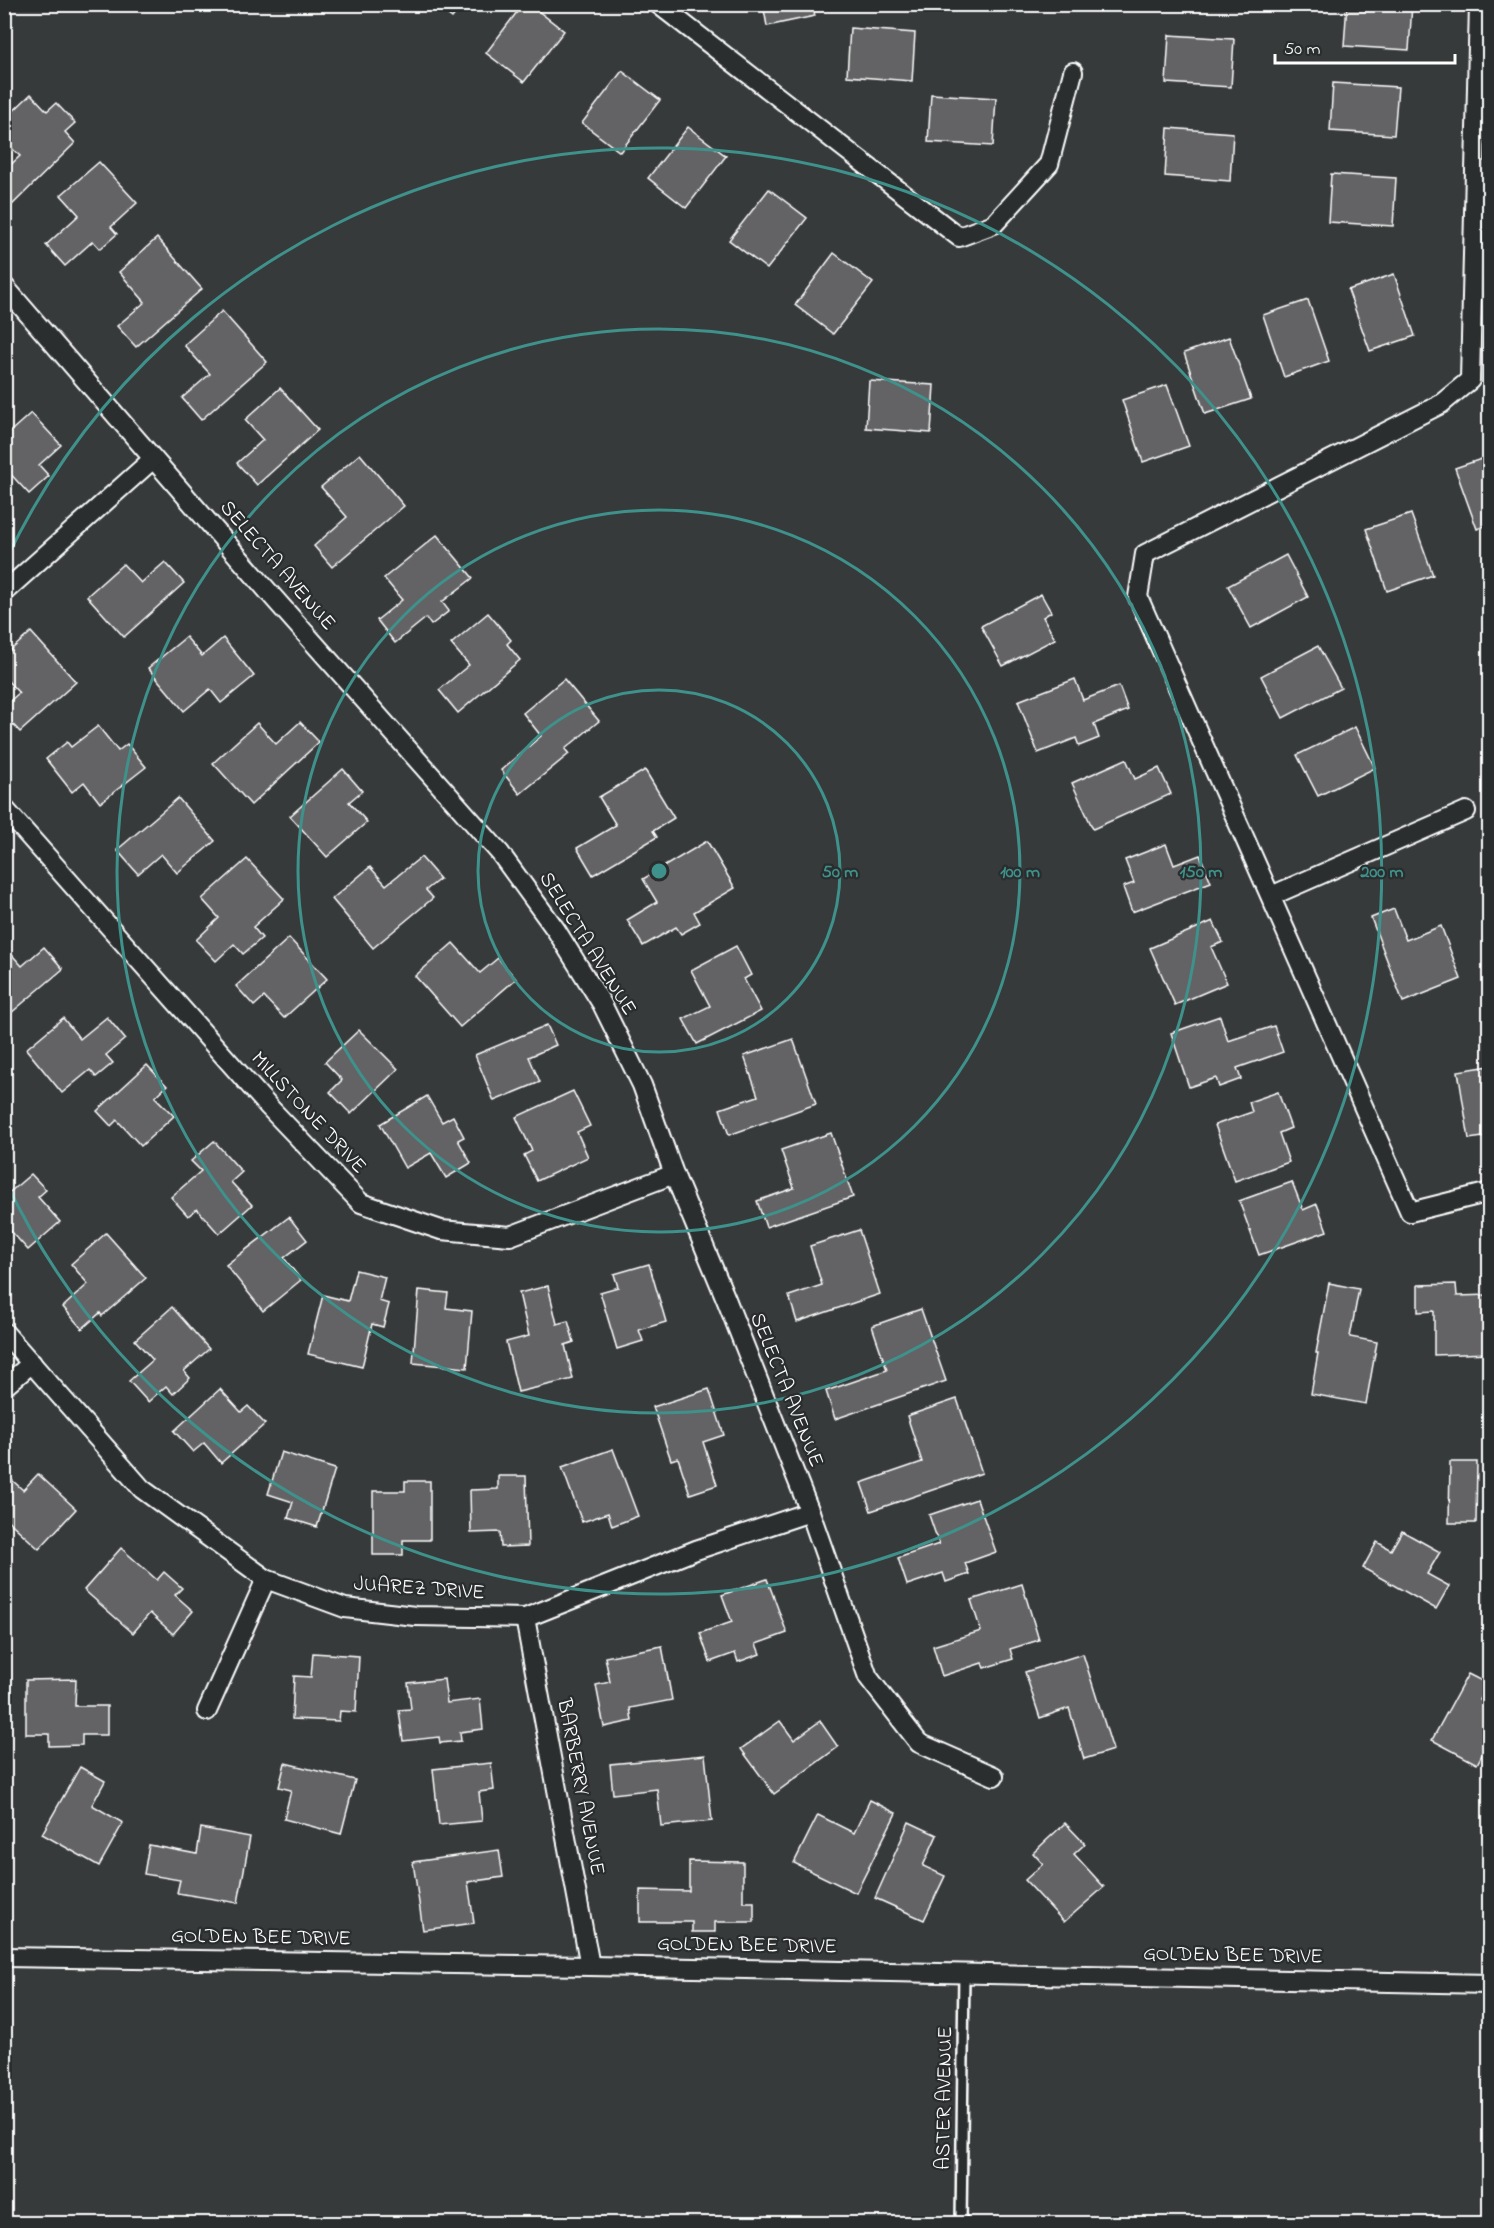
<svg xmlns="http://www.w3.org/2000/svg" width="1494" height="2228" viewBox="0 0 1494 2228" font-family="'Indie Flower',sans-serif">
  <rect width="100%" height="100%" fill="#373a3b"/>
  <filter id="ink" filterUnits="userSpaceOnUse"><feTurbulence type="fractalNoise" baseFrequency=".0167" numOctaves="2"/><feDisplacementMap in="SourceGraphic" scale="12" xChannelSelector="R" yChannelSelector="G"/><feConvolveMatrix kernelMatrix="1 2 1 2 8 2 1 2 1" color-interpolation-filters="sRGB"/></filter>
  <g filter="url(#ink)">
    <!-- building -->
    <g fill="#636465" stroke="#fff" stroke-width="1.5">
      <path d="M 434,4 L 463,4 L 452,18 Z"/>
      <path d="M 523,4 L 529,4 L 564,31 L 524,82 L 486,53 Z"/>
      <path d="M 763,4 L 812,4 L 815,16 L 767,26 Z"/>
      <path d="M 1347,4 L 1412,4 L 1409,50 L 1344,46 Z"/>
      <path d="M 850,28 L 915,33 L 912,81 L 847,76 Z"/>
      <path d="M 1169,35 L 1234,39 L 1231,87 L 1166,83 Z"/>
      <path d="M 622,71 L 660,100 L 620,152 L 582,123 Z"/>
      <path d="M 1333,83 L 1398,87 L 1394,135 L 1330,131 Z"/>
      <path d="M 31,94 L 47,111 L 56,103 L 75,123 L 65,132 L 75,143 L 12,205 L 4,198 L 4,171 L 20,156 L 4,141 L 4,120 Z"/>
      <path d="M 931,94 L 996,98 L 993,146 L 928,142 Z"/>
      <path d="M 688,127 L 726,156 L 686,208 L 648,178 Z"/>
      <path d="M 1168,128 L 1233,133 L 1230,181 L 1165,176 Z"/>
      <path d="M 99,162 L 137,203 L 111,227 L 117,234 L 100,249 L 93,241 L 65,266 L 46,245 L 79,215 L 61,195 Z"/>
      <path d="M 1331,174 L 1396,178 L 1393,226 L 1328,222 Z"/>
      <path d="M 769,189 L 807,218 L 767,269 L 729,240 Z"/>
      <path d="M 157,238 L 202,289 L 136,347 L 117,326 L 145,302 L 119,272 Z"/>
      <path d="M 834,253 L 873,283 L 833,334 L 795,305 Z"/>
      <path d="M 1394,274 L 1415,336 L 1370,351 L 1348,290 Z"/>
      <path d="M 1308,300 L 1329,361 L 1284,377 L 1263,315 Z"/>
      <path d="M 222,311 L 267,362 L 201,420 L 182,398 L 210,374 L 184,345 Z"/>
      <path d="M 1229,337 L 1251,399 L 1205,414 L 1184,353 Z"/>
      <path d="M 869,381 L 934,385 L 931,433 L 866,428 Z"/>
      <path d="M 1167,385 L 1189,446 L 1143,462 L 1122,400 Z"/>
      <path d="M 280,388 L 318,430 L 257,485 L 237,463 L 263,440 L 245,420 Z"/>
      <path d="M 31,413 L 61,445 L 39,465 L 49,476 L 29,494 L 4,467 L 4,437 Z"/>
      <path d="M 360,454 L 404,506 L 332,567 L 314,546 L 347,517 L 321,487 Z"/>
      <path d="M 1490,456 L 1490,524 L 1477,529 L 1455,468 Z"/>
      <path d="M 1411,514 L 1433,575 L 1387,591 L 1366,529 Z"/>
      <path d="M 437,535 L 473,578 L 442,602 L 449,611 L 431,625 L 426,618 L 395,643 L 377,620 L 402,600 L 384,578 Z"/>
      <path d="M 1286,555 L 1308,597 L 1251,628 L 1228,586 Z"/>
      <path d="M 165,562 L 184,583 L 124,637 L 87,596 L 123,564 L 141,583 Z"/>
      <path d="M 1041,594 L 1051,612 L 1043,617 L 1055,639 L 1003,666 L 981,626 Z"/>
      <path d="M 488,613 L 511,640 L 507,644 L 520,660 L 458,713 L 439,690 L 469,665 L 451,644 Z"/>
      <path d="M 31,632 L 76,682 L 20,732 L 4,715 L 4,706 L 19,693 L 4,677 L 4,656 Z"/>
      <path d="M 186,637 L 202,656 L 223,638 L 254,676 L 221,703 L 210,689 L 184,711 L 148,668 Z"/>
      <path d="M 1318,646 L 1341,688 L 1283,718 L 1261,676 Z"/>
      <path d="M 564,679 L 599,721 L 565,749 L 569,754 L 520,794 L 501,770 L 541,736 L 523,713 Z"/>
      <path d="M 1075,679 L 1083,700 L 1119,686 L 1128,710 L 1094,724 L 1099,738 L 1079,746 L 1076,738 L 1038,753 L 1018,701 Z"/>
      <path d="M 300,722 L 319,742 L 251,805 L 213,763 L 257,723 L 276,744 Z"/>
      <path d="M 98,726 L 118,751 L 127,744 L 146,767 L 100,803 L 84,782 L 72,792 L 46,759 L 67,742 L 71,747 Z"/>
      <path d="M 1355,727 L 1375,768 L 1318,796 L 1297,755 Z"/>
      <path d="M 1126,759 L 1135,779 L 1159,768 L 1171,794 L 1093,829 L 1072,783 Z"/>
      <path d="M 343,769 L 362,791 L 349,802 L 367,822 L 327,857 L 290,816 Z"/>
      <path d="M 645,770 L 674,818 L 653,831 L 657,837 L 593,875 L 577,848 L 616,825 L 599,797 Z"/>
      <path d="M 178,798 L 215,841 L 177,873 L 161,854 L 138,874 L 117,850 Z"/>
      <path d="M 707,841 L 735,888 L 694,912 L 700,923 L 681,934 L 676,927 L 643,946 L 627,920 L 657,902 L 643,879 Z"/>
      <path d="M 1166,844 L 1174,865 L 1200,855 L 1211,882 L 1132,912 L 1123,887 L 1134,883 L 1125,860 Z"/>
      <path d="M 421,857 L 440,879 L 426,890 L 433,898 L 373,948 L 332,899 L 370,867 L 386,885 Z"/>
      <path d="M 247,859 L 284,899 L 253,927 L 262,938 L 243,954 L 234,944 L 216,961 L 196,940 L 219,918 L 202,899 Z"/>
      <path d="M 1394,909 L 1406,940 L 1441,926 L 1461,979 L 1403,1002 L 1371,918 Z"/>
      <path d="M 1213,921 L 1223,942 L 1211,947 L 1227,983 L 1175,1005 L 1150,948 Z"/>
      <path d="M 289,938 L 327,979 L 284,1018 L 264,997 L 254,1006 L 236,986 Z"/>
      <path d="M 453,943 L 480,973 L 498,958 L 516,979 L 460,1027 L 415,976 Z"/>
      <path d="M 4,946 L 22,966 L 44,947 L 63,969 L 4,1019 Z"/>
      <path d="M 736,946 L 751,975 L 744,979 L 761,1011 L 697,1044 L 683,1019 L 710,1006 L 691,970 Z"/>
      <path d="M 1220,1016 L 1228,1041 L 1274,1026 L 1283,1052 L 1237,1068 L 1241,1079 L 1219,1087 L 1216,1078 L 1189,1087 L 1171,1033 Z"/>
      <path d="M 107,1017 L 125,1039 L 106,1055 L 113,1063 L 96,1077 L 90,1070 L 62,1093 L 26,1049 L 63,1018 L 80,1039 Z"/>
      <path d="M 547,1025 L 556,1045 L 529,1057 L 540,1082 L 494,1101 L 475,1055 Z"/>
      <path d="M 359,1030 L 398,1069 L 351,1114 L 330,1092 L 342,1080 L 325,1062 Z"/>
      <path d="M 793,1039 L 816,1104 L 729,1135 L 720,1109 L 758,1096 L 744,1056 Z"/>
      <path d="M 147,1065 L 167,1086 L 155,1097 L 174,1116 L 141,1146 L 117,1120 L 111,1126 L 97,1111 Z"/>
      <path d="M 1490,1066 L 1490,1136 L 1469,1139 L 1458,1071 Z"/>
      <path d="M 573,1091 L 590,1126 L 577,1132 L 588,1157 L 537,1181 L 524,1155 L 532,1151 L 516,1117 Z"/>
      <path d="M 1278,1092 L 1291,1128 L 1279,1133 L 1289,1162 L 1235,1181 L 1215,1125 L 1252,1112 L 1249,1102 Z"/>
      <path d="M 427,1096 L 442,1122 L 453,1116 L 464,1137 L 458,1140 L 471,1163 L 446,1178 L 431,1153 L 405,1168 L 380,1124 Z"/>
      <path d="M 831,1133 L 853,1197 L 766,1227 L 757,1201 L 794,1188 L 781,1150 Z"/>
      <path d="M 214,1141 L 242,1172 L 231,1182 L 252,1205 L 219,1234 L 197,1209 L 188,1216 L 171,1197 L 201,1171 L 191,1161 Z"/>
      <path d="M 31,1174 L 46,1190 L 38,1197 L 60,1222 L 28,1250 L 10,1230 L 4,1235 L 4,1197 Z"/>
      <path d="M 1292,1182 L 1303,1210 L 1317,1204 L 1327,1231 L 1259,1255 L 1239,1201 Z"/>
      <path d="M 289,1217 L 307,1240 L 284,1258 L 301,1280 L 263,1311 L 226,1265 Z"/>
      <path d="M 859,1230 L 880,1294 L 797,1322 L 789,1296 L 822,1285 L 810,1246 Z"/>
      <path d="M 106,1233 L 146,1278 L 102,1316 L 100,1313 L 82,1329 L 63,1307 L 88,1284 L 71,1264 Z"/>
      <path d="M 649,1264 L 666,1322 L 639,1330 L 643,1341 L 617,1349 L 600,1292 L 618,1287 L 614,1274 Z"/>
      <path d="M 356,1270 L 385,1277 L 379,1301 L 389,1304 L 383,1327 L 372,1324 L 362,1367 L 308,1354 L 323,1295 L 348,1301 Z"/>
      <path d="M 1329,1283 L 1359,1289 L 1350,1337 L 1377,1342 L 1366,1404 L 1311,1394 L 1318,1353 L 1316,1353 Z"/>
      <path d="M 1456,1284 L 1457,1296 L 1490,1295 L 1490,1353 L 1434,1355 L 1434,1311 L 1418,1312 L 1418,1285 Z"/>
      <path d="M 548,1286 L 557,1324 L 568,1321 L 574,1342 L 565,1345 L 573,1379 L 518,1392 L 506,1342 L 529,1336 L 519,1293 Z"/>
      <path d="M 419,1290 L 448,1293 L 446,1308 L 472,1311 L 467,1368 L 413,1363 Z"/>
      <path d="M 172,1307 L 209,1349 L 184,1371 L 190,1378 L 173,1394 L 166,1386 L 148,1402 L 129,1381 L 153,1360 L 135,1340 Z"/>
      <path d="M 921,1309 L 946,1381 L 835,1419 L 826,1391 L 887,1370 L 872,1326 Z"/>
      <path d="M 220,1389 L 241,1412 L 248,1406 L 265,1424 L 221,1463 L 204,1443 L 193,1452 L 174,1431 Z"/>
      <path d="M 709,1389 L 724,1435 L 703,1442 L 717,1485 L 690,1494 L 678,1458 L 671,1460 L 653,1407 Z"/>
      <path d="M 957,1399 L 982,1473 L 871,1511 L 861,1483 L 922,1462 L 907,1416 Z"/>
      <path d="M 613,1449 L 638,1516 L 612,1526 L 608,1513 L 582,1522 L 562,1467 Z"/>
      <path d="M 281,1452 L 335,1469 L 317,1527 L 288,1518 L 293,1502 L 268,1494 Z"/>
      <path d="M 1450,1462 L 1477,1462 L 1476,1523 L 1449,1523 Z"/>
      <path d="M 4,1473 L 23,1490 L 38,1474 L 76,1509 L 39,1549 L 4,1517 Z"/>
      <path d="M 498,1476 L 526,1476 L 528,1546 L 501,1547 L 500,1532 L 471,1533 L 470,1490 L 498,1489 Z"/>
      <path d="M 405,1481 L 430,1481 L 430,1540 L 403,1540 L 403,1555 L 373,1555 L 373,1491 L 405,1491 Z"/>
      <path d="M 977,1499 L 996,1552 L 965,1563 L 969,1574 L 946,1582 L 943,1573 L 907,1585 L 898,1558 L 939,1544 L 929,1515 Z"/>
      <path d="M 1402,1531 L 1440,1552 L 1427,1574 L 1449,1586 L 1436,1609 L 1363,1568 L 1377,1542 L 1391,1550 Z"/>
      <path d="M 121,1548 L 157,1580 L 164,1572 L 182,1588 L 175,1595 L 193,1611 L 173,1634 L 150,1613 L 133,1633 L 84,1590 Z"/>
      <path d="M 767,1579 L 787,1633 L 756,1644 L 760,1654 L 738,1662 L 735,1653 L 710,1662 L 700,1633 L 732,1622 L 722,1595 Z"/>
      <path d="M 1022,1584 L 1039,1640 L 1010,1649 L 1013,1659 L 984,1668 L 982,1663 L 942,1676 L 933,1646 L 981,1631 L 971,1600 Z"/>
      <path d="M 662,1646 L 672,1700 L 630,1708 L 632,1721 L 604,1727 L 596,1685 L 610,1682 L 605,1657 Z"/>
      <path d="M 313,1653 L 359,1656 L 356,1712 L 340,1711 L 339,1721 L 292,1719 L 294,1676 L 311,1677 Z"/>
      <path d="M 1083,1654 L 1113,1750 L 1084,1759 L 1069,1708 L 1040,1718 L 1025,1672 Z"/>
      <path d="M 1468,1674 L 1488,1684 L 1480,1700 L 1490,1705 L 1490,1740 L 1477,1764 L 1432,1740 Z"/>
      <path d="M 76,1679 L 75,1706 L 107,1706 L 107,1735 L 82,1735 L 82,1745 L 49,1746 L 49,1734 L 26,1734 L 26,1680 Z"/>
      <path d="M 444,1679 L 447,1703 L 480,1699 L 483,1729 L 460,1732 L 461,1741 L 440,1743 L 439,1737 L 403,1741 L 399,1710 L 411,1709 L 408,1683 Z"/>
      <path d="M 780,1721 L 794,1740 L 820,1721 L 838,1747 L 774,1794 L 741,1749 Z"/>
      <path d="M 705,1755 L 712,1821 L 661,1826 L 657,1789 L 613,1794 L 610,1764 Z"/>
      <path d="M 285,1763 L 355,1780 L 341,1834 L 284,1819 L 291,1790 L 279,1787 Z"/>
      <path d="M 491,1763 L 494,1790 L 479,1792 L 482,1821 L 439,1825 L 433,1769 Z"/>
      <path d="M 80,1767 L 105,1781 L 92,1805 L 123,1823 L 99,1866 L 42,1834 Z"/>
      <path d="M 870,1800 L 896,1813 L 856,1893 L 794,1863 L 818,1815 L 854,1833 Z"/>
      <path d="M 909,1822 L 937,1835 L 923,1866 L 945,1876 L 924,1920 L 875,1898 Z"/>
      <path d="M 1065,1823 L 1085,1844 L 1074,1854 L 1104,1887 L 1064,1922 L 1025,1880 L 1043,1864 L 1033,1853 Z"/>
      <path d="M 201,1828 L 250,1837 L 238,1903 L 177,1893 L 180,1880 L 144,1874 L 149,1845 L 197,1854 Z"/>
      <path d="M 499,1850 L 503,1877 L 468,1882 L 474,1923 L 423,1930 L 413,1862 Z"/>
      <path d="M 689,1861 L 743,1862 L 743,1902 L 754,1902 L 754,1922 L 715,1922 L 715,1932 L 692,1932 L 692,1922 L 640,1922 L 640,1890 L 689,1891 Z"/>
    </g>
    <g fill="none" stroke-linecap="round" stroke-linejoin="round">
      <!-- service casing -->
      <g stroke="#fff" stroke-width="14">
        <path id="service" d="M 961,2224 L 964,1973"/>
      </g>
      <!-- minor casing -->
      <g stroke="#fff" stroke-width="22">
        <g id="minor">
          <path d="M 658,4 L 959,237 L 994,224 L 1049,164 L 1073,72"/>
          <path d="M 1479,4 L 1470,380 L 1441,404 L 1145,554 L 1138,597 L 1410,1212 L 1490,1192"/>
          <path d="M 4,286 L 273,597 L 500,853 L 556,930 L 602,1004 L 642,1085 L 674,1174 L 726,1299 L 810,1512 L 868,1677 L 919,1743 L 994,1776"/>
          <path d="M 4,592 L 153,459"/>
          <path d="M 4,808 L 269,1107 L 361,1203 L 441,1230 L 510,1236 L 674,1174"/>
          <path d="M 1271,896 L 1466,811"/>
          <path d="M 4,1332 L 142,1489 L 266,1579 L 345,1608 L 415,1616 L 525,1618 L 696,1550 L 810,1512"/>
          <path d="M 4,1387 L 32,1363"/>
          <path d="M 525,1618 L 590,1966"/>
          <path d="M 207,1711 L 266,1579"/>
          <path d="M 4,1957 L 590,1966 L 1490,1984"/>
        </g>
      </g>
      <!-- service -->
      <use href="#service" stroke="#2a2d2e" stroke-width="9"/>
      <!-- minor -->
      <use href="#minor" stroke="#2a2d2e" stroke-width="18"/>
    </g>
  </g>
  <!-- distance rings -->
  <g fill="none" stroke="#3f918b" stroke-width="3">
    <circle cx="659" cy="871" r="181"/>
    <circle cx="659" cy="871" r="361"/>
    <circle cx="659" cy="871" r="542"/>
    <path d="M6 560A723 723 0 1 1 6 1182"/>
  </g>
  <g text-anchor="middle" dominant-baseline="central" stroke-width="4.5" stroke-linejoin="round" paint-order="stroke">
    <!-- street labels -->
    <g font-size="21" fill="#fff" stroke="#2a2d2e">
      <text transform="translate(277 566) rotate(49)">SELECTA AVENUE</text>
      <text transform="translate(587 944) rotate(58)">SELECTA AVENUE</text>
      <text transform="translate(308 1113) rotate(47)">MILLSTONE DRIVE</text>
      <text transform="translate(786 1390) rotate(68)">SELECTA AVENUE</text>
      <text transform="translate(419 1589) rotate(4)">JUAREZ DRIVE</text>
      <text transform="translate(580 1787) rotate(79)">BARBERRY AVENUE</text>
      <text transform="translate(261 1938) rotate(1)">GOLDEN BEE DRIVE</text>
      <text transform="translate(747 1946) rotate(1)">GOLDEN BEE DRIVE</text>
      <text transform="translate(1233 1956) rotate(1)">GOLDEN BEE DRIVE</text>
      <text transform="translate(945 2098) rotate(-89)">ASTER AVENUE</text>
    </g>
  </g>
  <circle cx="659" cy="871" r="9" fill="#3f918b" stroke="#2a2d2e" stroke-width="3"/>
  <g font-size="18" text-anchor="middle" font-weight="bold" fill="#3f918b" stroke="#2a2d2e" stroke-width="4.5" stroke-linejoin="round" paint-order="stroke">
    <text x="840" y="877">50 m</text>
    <text x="1020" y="877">100 m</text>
    <text x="1201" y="877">150 m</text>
    <text x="1382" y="877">200 m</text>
  </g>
  <!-- margin -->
  <rect width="1494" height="2228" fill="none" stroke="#2a2d2e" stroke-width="24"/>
  <rect x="12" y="12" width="1470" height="2204" fill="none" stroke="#fff" stroke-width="2" filter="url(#ink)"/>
  <!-- scale -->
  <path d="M1275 54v9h180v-9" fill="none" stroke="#ffffff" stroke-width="3"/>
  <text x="1284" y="54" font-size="18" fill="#ffffff" stroke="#2a2d2e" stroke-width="4.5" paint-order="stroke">50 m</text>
</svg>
